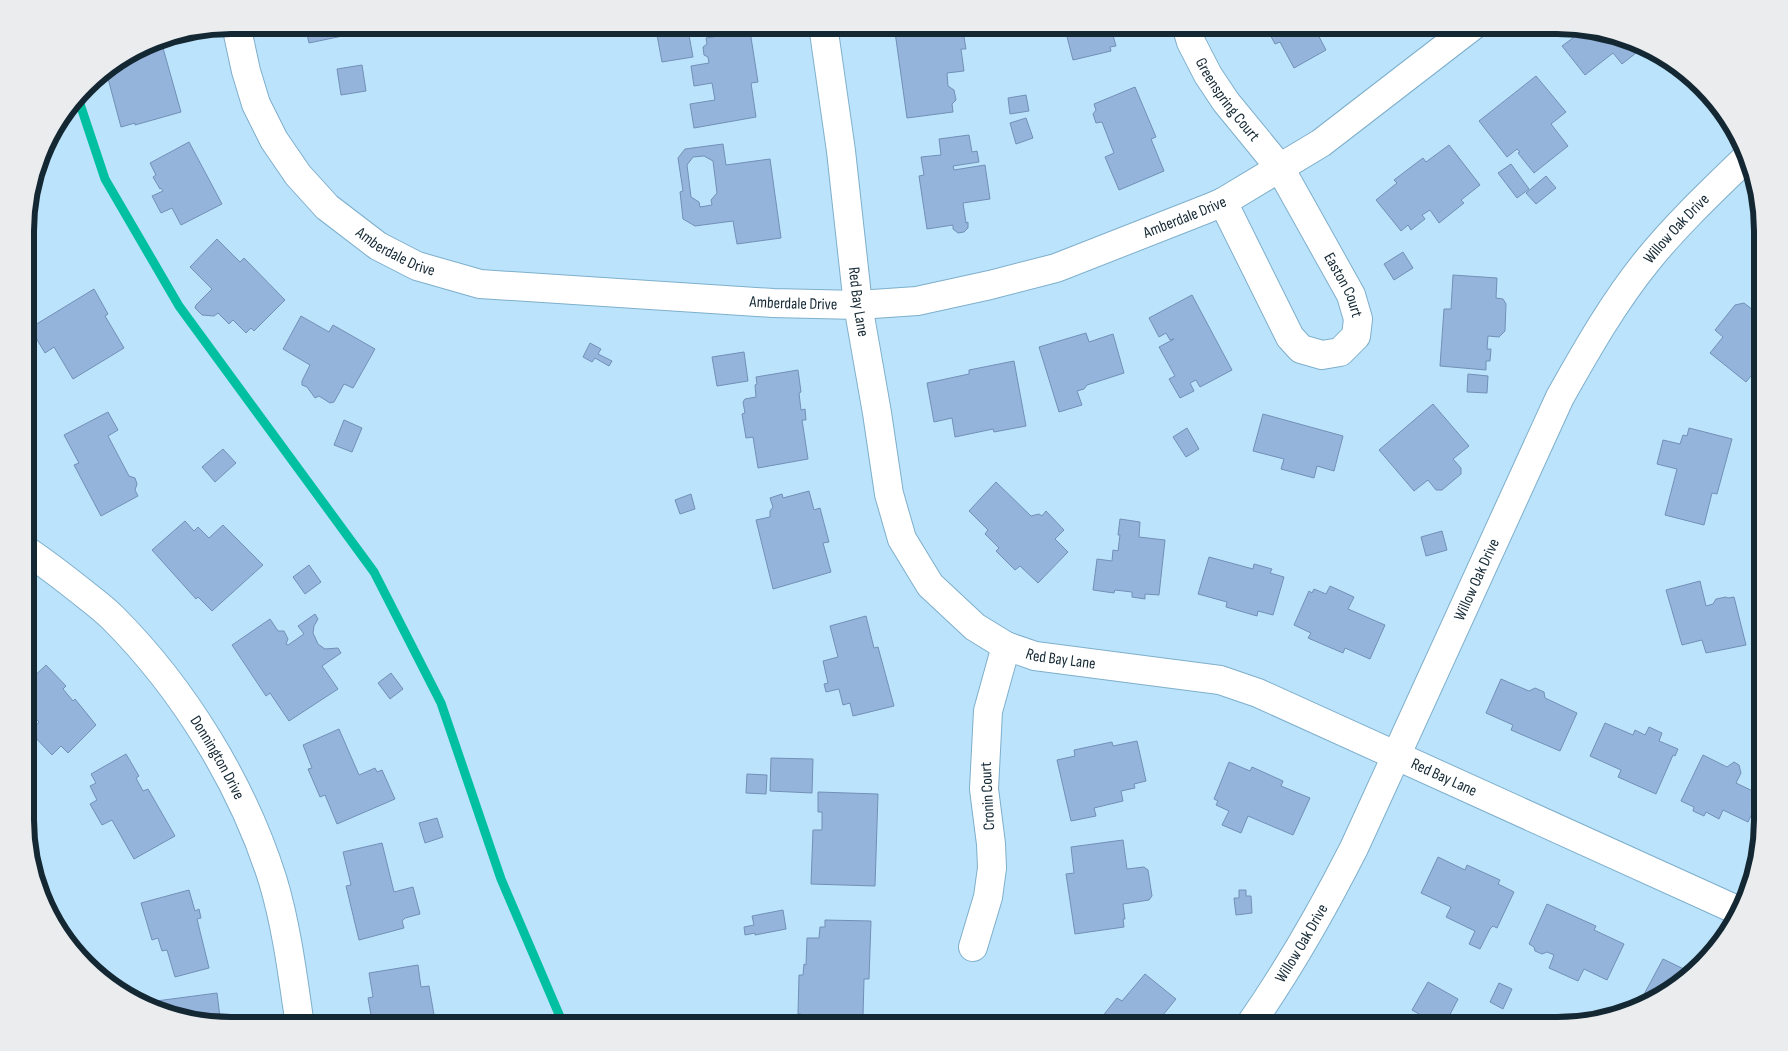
<svg xmlns="http://www.w3.org/2000/svg" width="1788" height="1051" viewBox="0 0 1788 1051" font-family="'Sofia Sans Condensed',sans-serif">
  <rect width="100%" height="100%" fill="#bbe3fb"/>
  <g fill="none" stroke-linecap="round" stroke-linejoin="round">
    <!-- stream -->
    <path stroke="#00c0a1" stroke-width="9" d="M 78,98 L 105,179 L 179,306 L 374,572 L 441,703 L 501,879 L 564,1026"/>
  </g>
  <!-- building -->
  <g fill="#95b4dc" stroke="#7290b7" fill-rule="evenodd">
    <path d="M 305,25 L 351,25 L 352,34 L 309,43 Z"/>
    <path d="M 947,25 L 962,25 L 966,49 L 961,49 L 964,71 L 947,73 L 948,86 L 954,90 L 956,100 L 952,104 L 953,112 L 907,118 L 895,32 Z"/>
    <path d="M 1064,25 L 1110,25 L 1116,46 L 1110,47 L 1111,51 L 1073,60 Z"/>
    <path d="M 1265,25 L 1313,25 L 1326,50 L 1294,68 L 1280,42 L 1275,44 Z"/>
    <path d="M 1585,29 L 1611,32 L 1645,46 L 1622,64 L 1613,53 L 1585,75 L 1562,46 Z"/>
    <path d="M 688,30 L 693,57 L 662,62 L 657,35 Z"/>
    <path d="M 750,31 L 758,82 L 751,83 L 756,117 L 694,128 L 690,104 L 715,100 L 712,83 L 694,86 L 691,66 L 709,63 L 708,57 L 704,55 L 703,47 L 707,44 L 706,38 Z"/>
    <path d="M 163,48 L 181,112 L 135,125 L 135,123 L 121,127 L 106,71 L 119,68 L 117,62 L 122,59 Z"/>
    <path d="M 362,65 L 366,91 L 341,95 L 337,69 Z"/>
    <path d="M 1536,76 L 1566,112 L 1551,124 L 1568,146 L 1534,173 L 1518,153 L 1520,152 L 1517,149 L 1507,157 L 1479,121 Z"/>
    <path d="M 1135,87 L 1156,137 L 1151,139 L 1164,171 L 1119,190 L 1105,157 L 1114,153 L 1102,122 L 1096,123 L 1093,114 L 1096,110 L 1094,104 Z"/>
    <path d="M 1026,95 L 1029,111 L 1010,114 L 1008,98 Z"/>
    <path d="M 1026,118 L 1033,138 L 1016,144 L 1010,123 Z"/>
    <path d="M 969,135 L 972,152 L 977,151 L 979,162 L 953,166 L 954,170 L 985,165 L 990,199 L 963,203 L 966,223 L 968,222 L 968,228 L 964,232 L 958,233 L 953,229 L 953,225 L 927,229 L 919,176 L 924,175 L 921,157 L 941,155 L 939,139 Z"/>
    <path d="M 189,142 L 222,204 L 181,225 L 172,208 L 161,213 L 152,196 L 163,191 L 161,188 L 160,189 L 153,177 L 156,175 L 150,163 Z"/>
    <path d="M 723,144 L 726,165 L 770,159 L 781,238 L 737,244 L 733,221 L 695,226 L 683,219 L 680,192 L 683,191 L 678,158 L 685,149 ZM 704,156 L 713,161 L 717,193 L 711,200 L 712,205 L 700,207 L 699,202 L 691,197 L 687,165 L 693,157 Z"/>
    <path d="M 1449,145 L 1480,185 L 1461,200 L 1464,203 L 1439,223 L 1430,210 L 1422,215 L 1425,219 L 1411,230 L 1408,225 L 1401,231 L 1376,200 L 1397,183 L 1394,180 L 1423,158 L 1426,162 Z"/>
    <path d="M 1511,164 L 1529,189 L 1517,198 L 1498,173 Z"/>
    <path d="M 1546,176 L 1556,188 L 1536,204 L 1526,193 Z"/>
    <path d="M 217,239 L 240,262 L 244,258 L 285,300 L 254,331 L 251,328 L 246,333 L 233,320 L 229,324 L 218,313 L 214,316 L 202,315 L 195,308 L 196,305 L 212,289 L 190,267 Z"/>
    <path d="M 1403,252 L 1413,268 L 1394,280 L 1384,264 Z"/>
    <path d="M 1453,275 L 1497,278 L 1496,298 L 1503,299 L 1506,304 L 1505,331 L 1499,337 L 1488,336 L 1487,349 L 1491,349 L 1490,361 L 1486,361 L 1486,370 L 1440,366 L 1444,309 L 1451,309 Z"/>
    <path d="M 94,289 L 108,314 L 105,316 L 124,348 L 73,379 L 54,347 L 45,353 L 30,328 Z"/>
    <path d="M 1762,294 L 1763,361 L 1746,382 L 1710,353 L 1723,337 L 1715,330 L 1735,305 L 1744,303 L 1753,310 L 1758,304 L 1757,300 Z"/>
    <path d="M 1192,295 L 1232,370 L 1200,387 L 1196,380 L 1190,383 L 1194,391 L 1180,398 L 1169,379 L 1175,376 L 1159,347 L 1174,339 L 1170,340 L 1166,333 L 1159,337 L 1149,318 Z"/>
    <path d="M 301,316 L 329,332 L 333,325 L 375,349 L 353,388 L 344,384 L 334,402 L 330,403 L 319,396 L 315,398 L 307,387 L 302,385 L 302,381 L 310,365 L 283,349 Z"/>
    <path d="M 1086,333 L 1089,342 L 1113,334 L 1124,373 L 1087,385 L 1084,389 L 1077,391 L 1082,405 L 1059,412 L 1039,347 Z"/>
    <path d="M 590,343 L 601,349 L 598,354 L 612,361 L 609,366 L 595,358 L 592,362 L 583,357 Z"/>
    <path d="M 744,352 L 748,381 L 717,386 L 712,357 Z"/>
    <path d="M 1014,361 L 1026,426 L 994,432 L 993,429 L 955,437 L 952,418 L 934,422 L 927,383 L 969,374 L 969,370 Z"/>
    <path d="M 798,370 L 801,392 L 799,393 L 801,410 L 805,409 L 806,420 L 802,420 L 808,459 L 758,468 L 753,437 L 746,438 L 742,414 L 745,413 L 743,402 L 745,399 L 756,397 L 755,385 L 757,384 L 756,377 Z"/>
    <path d="M 1468,374 L 1488,376 L 1487,393 L 1467,392 Z"/>
    <path d="M 1433,404 L 1469,446 L 1453,459 L 1461,468 L 1461,474 L 1442,490 L 1436,490 L 1428,480 L 1414,491 L 1379,450 Z"/>
    <path d="M 108,412 L 118,430 L 108,436 L 129,476 L 135,478 L 137,484 L 135,490 L 138,496 L 101,516 L 74,465 L 79,463 L 64,435 Z"/>
    <path d="M 1263,414 L 1343,436 L 1334,471 L 1317,466 L 1314,478 L 1281,469 L 1284,459 L 1253,451 Z"/>
    <path d="M 344,420 L 362,428 L 352,452 L 334,445 Z"/>
    <path d="M 1187,428 L 1199,449 L 1186,457 L 1173,437 Z"/>
    <path d="M 1689,428 L 1732,439 L 1717,494 L 1712,493 L 1704,525 L 1665,515 L 1677,469 L 1657,464 L 1663,440 L 1680,444 L 1683,435 L 1687,436 Z"/>
    <path d="M 223,449 L 236,463 L 215,482 L 202,467 Z"/>
    <path d="M 996,482 L 1031,516 L 1039,514 L 1042,516 L 1046,511 L 1064,530 L 1055,539 L 1068,552 L 1038,583 L 1020,566 L 1015,570 L 996,551 L 999,548 L 985,534 L 988,530 L 969,511 Z"/>
    <path d="M 809,491 L 814,510 L 820,508 L 829,542 L 823,543 L 831,572 L 773,589 L 756,520 L 770,517 L 770,511 L 773,507 L 770,498 L 782,494 L 783,498 Z"/>
    <path d="M 691,494 L 695,509 L 680,514 L 675,500 Z"/>
    <path d="M 1120,519 L 1140,522 L 1139,537 L 1165,540 L 1159,595 L 1145,594 L 1145,599 L 1132,597 L 1132,592 L 1115,590 L 1114,593 L 1093,590 L 1097,559 L 1112,561 L 1113,550 L 1118,551 L 1120,535 L 1118,535 Z"/>
    <path d="M 185,521 L 194,531 L 198,527 L 209,538 L 223,525 L 263,565 L 212,611 L 198,597 L 196,599 L 152,550 Z"/>
    <path d="M 1442,531 L 1447,550 L 1426,556 L 1421,537 Z"/>
    <path d="M 1209,557 L 1253,569 L 1254,564 L 1272,569 L 1270,573 L 1284,577 L 1273,615 L 1258,611 L 1257,616 L 1226,607 L 1227,602 L 1198,594 Z"/>
    <path d="M 309,565 L 321,582 L 305,594 L 293,577 Z"/>
    <path d="M 1700,581 L 1706,606 L 1713,604 L 1716,599 L 1726,597 L 1728,598 L 1734,597 L 1746,645 L 1706,653 L 1702,640 L 1682,645 L 1666,590 Z"/>
    <path d="M 1330,586 L 1354,597 L 1348,609 L 1385,625 L 1370,659 L 1345,648 L 1343,653 L 1308,638 L 1311,633 L 1294,625 L 1309,591 L 1312,593 L 1314,589 L 1326,594 Z"/>
    <path d="M 315,614 L 318,619 L 314,626 L 313,633 L 318,644 L 325,649 L 338,648 L 341,653 L 322,666 L 338,689 L 289,721 L 270,693 L 266,696 L 232,645 L 270,619 L 278,631 L 284,631 L 288,639 L 286,644 L 288,645 L 304,634 L 298,626 Z"/>
    <path d="M 866,616 L 874,648 L 878,647 L 894,706 L 853,716 L 850,703 L 843,705 L 839,689 L 826,692 L 824,684 L 828,683 L 823,661 L 838,657 L 830,626 Z"/>
    <path d="M 46,665 L 66,686 L 63,689 L 73,701 L 75,699 L 96,725 L 68,753 L 61,746 L 52,755 L 30,732 L 39,722 L 33,716 L 35,714 L 27,706 L 27,683 Z"/>
    <path d="M 391,673 L 403,689 L 390,699 L 378,683 Z"/>
    <path d="M 1501,679 L 1529,691 L 1535,688 L 1544,692 L 1545,698 L 1577,713 L 1560,751 L 1511,730 L 1513,725 L 1486,713 Z"/>
    <path d="M 1605,723 L 1633,735 L 1635,730 L 1645,735 L 1649,727 L 1662,733 L 1659,741 L 1678,749 L 1675,756 L 1673,755 L 1656,794 L 1618,777 L 1621,770 L 1590,756 Z"/>
    <path d="M 339,729 L 359,775 L 375,768 L 377,772 L 382,770 L 395,799 L 337,824 L 325,795 L 320,797 L 308,769 L 312,768 L 303,745 Z"/>
    <path d="M 1137,741 L 1146,781 L 1134,784 L 1135,788 L 1121,791 L 1123,801 L 1094,808 L 1096,816 L 1071,821 L 1057,760 L 1075,756 L 1074,750 L 1112,742 L 1113,746 Z"/>
    <path d="M 126,754 L 139,776 L 136,778 L 143,791 L 148,789 L 175,836 L 134,859 L 112,820 L 102,825 L 90,804 L 97,800 L 90,786 L 96,783 L 91,774 Z"/>
    <path d="M 1703,755 L 1727,767 L 1734,762 L 1739,765 L 1741,773 L 1736,783 L 1761,795 L 1748,822 L 1723,810 L 1719,819 L 1706,812 L 1704,816 L 1693,811 L 1694,807 L 1681,801 Z"/>
    <path d="M 771,758 L 813,759 L 812,793 L 770,791 Z"/>
    <path d="M 1229,762 L 1250,771 L 1252,767 L 1283,781 L 1281,786 L 1310,798 L 1293,835 L 1248,816 L 1241,833 L 1222,825 L 1229,811 L 1216,805 L 1218,801 L 1214,799 Z"/>
    <path d="M 747,774 L 767,775 L 766,794 L 746,793 Z"/>
    <path d="M 818,792 L 878,794 L 875,886 L 811,884 L 813,830 L 822,830 L 822,812 L 818,812 Z"/>
    <path d="M 437,818 L 443,837 L 425,843 L 419,823 Z"/>
    <path d="M 1123,840 L 1127,869 L 1144,867 L 1148,870 L 1152,896 L 1149,900 L 1123,904 L 1125,919 L 1123,919 L 1124,927 L 1075,934 L 1066,874 L 1074,873 L 1071,847 Z"/>
    <path d="M 382,843 L 394,892 L 413,887 L 420,914 L 405,918 L 402,921 L 404,928 L 359,940 L 346,886 L 351,885 L 343,852 Z"/>
    <path d="M 1438,857 L 1465,870 L 1467,865 L 1500,880 L 1498,884 L 1514,892 L 1497,928 L 1493,926 L 1490,929 L 1480,949 L 1469,944 L 1475,931 L 1446,917 L 1451,907 L 1421,893 Z"/>
    <path d="M 189,890 L 195,911 L 199,909 L 201,918 L 197,919 L 209,968 L 175,977 L 167,950 L 162,951 L 158,938 L 152,940 L 141,903 Z"/>
    <path d="M 1239,890 L 1246,890 L 1246,896 L 1251,896 L 1252,913 L 1236,915 L 1234,898 L 1239,898 Z"/>
    <path d="M 1547,904 L 1596,926 L 1594,930 L 1624,944 L 1607,980 L 1584,969 L 1578,981 L 1549,968 L 1554,955 L 1547,952 L 1542,954 L 1535,951 L 1534,947 L 1529,944 Z"/>
    <path d="M 783,910 L 786,929 L 755,935 L 755,933 L 745,935 L 744,927 L 754,925 L 752,916 Z"/>
    <path d="M 825,920 L 871,921 L 869,979 L 864,979 L 863,1016 L 837,1015 L 836,1026 L 801,1026 L 801,1014 L 798,1014 L 799,975 L 803,975 L 804,964 L 806,965 L 807,938 L 819,938 L 820,927 L 825,927 Z"/>
    <path d="M 1663,959 L 1690,972 L 1693,968 L 1697,970 L 1661,998 L 1649,1002 L 1642,998 Z"/>
    <path d="M 418,965 L 421,987 L 429,986 L 436,1026 L 373,1026 L 368,998 L 373,997 L 369,973 Z"/>
    <path d="M 1145,974 L 1176,999 L 1154,1026 L 1103,1026 L 1107,1021 L 1102,1017 L 1117,998 L 1122,1001 Z"/>
    <path d="M 1428,982 L 1458,999 L 1444,1026 L 1440,1026 L 1412,1010 Z"/>
    <path d="M 1499,983 L 1512,989 L 1503,1009 L 1490,1002 Z"/>
    <path d="M 217,993 L 221,1025 L 177,1019 L 157,1011 L 156,1001 Z"/>
    <path d="M 1324,1018 L 1329,1026 L 1311,1026 Z"/>
  </g>
  <g fill="none" stroke-linecap="round" stroke-linejoin="round">
    <!-- street casing -->
    <g stroke="#7eafcc" stroke-width="30">
      <g id="street">
        <path id="s1" d="M 236,25 L 246,71 L 256,104 L 274,140 L 298,175 L 327,207 L 378,246 L 417,266 L 480,284 L 773,303 L 858,305 L 917,301 L 990,285 L 1056,268 L 1209,208 L 1223,202 L 1321,143 L 1474,25"/>
        <path id="s2" d="M 823,25 L 841,151 L 858,305 L 877,413 L 889,494 L 902,539 L 930,585 L 975,627 L 1006,646 L 1035,656 L 1220,680 L 1258,693 L 1739,911"/>
        <path id="s3" d="M 1186,25 L 1191,42 L 1208,75 L 1226,102 L 1280,168 L 1351,295 L 1358,319 L 1356,336 L 1340,352 L 1322,355 L 1301,349 L 1290,337 L 1223,202"/>
        <path id="s4" d="M 27,551 C 48,565 67,580 87,596 C 96,603 105,610 113,618 C 184,689 243,785 273,881 C 287,928 293,978 300,1026"/>
        <path d="M 973,947 L 988,897 L 992,868 L 991,844 L 984,789 L 988,711 L 1006,646"/>
      </g>
    </g>
    <!-- secondary casing -->
    <g stroke="#7eafcc" stroke-width="30">
      <g id="secondary">
        <path id="s5" d="M 1249,1026 C 1289,969 1323,909 1354,848 L 1560,397 C 1586,351 1613,303 1647,261 C 1676,225 1711,192 1745,159"/>
      </g>
    </g>
    <!-- street -->
    <use href="#street" stroke="#fff" stroke-width="28"/>
    <!-- secondary -->
    <use href="#secondary" stroke="#fff" stroke-width="28"/>
  </g>
  <g text-anchor="middle" dominant-baseline="central" stroke-width="4.5" stroke-linejoin="round" paint-order="stroke">
    <!-- street labels -->
    <g font-size="16" fill="#142834" stroke="#fdfdfd">
      <text stroke="none"><textPath href="#s3" startOffset="86">Greenspring Court</textPath></text>
      <text stroke="none"><textPath href="#s1" startOffset="1100">Amberdale Drive</textPath></text>
      <text stroke="none"><textPath href="#s5" startOffset="908">Willow Oak Drive</textPath></text>
      <text stroke="none"><textPath href="#s1" startOffset="290">Amberdale Drive</textPath></text>
      <text stroke="none"><textPath href="#s3" startOffset="306">Easton Court</textPath></text>
      <text stroke="none"><textPath href="#s2" startOffset="279">Red Bay Lane</textPath></text>
      <text stroke="none"><textPath href="#s1" startOffset="695">Amberdale Drive</textPath></text>
      <text stroke="none"><textPath href="#s5" startOffset="502">Willow Oak Drive</textPath></text>
      <text stroke="none"><textPath href="#s2" startOffset="729">Red Bay Lane</textPath></text>
      <text stroke="none"><textPath href="#s4" startOffset="284">Donnington Drive</textPath></text>
      <text stroke="none"><textPath href="#s2" startOffset="1134">Red Bay Lane</textPath></text>
      <text transform="translate(988 796) rotate(-93)">Cronin Court</text>
      <text stroke="none"><textPath href="#s5" startOffset="98">Willow Oak Drive</textPath></text>
    </g>
  </g>
  <!-- crop -->
  <path d="M0 0H1788V1051H0ZM231 34H1557A197 197 0 0 1 1754 231V820A197 197 0 0 1 1557 1017H231A197 197 0 0 1 34 820V231A197 197 0 0 1 231 34Z" fill="#eaeced" fill-rule="evenodd"/>
  <path fill="none" stroke="#142834" stroke-width="6" d="M231 34H1557A197 197 0 0 1 1754 231V820A197 197 0 0 1 1557 1017H231A197 197 0 0 1 34 820V231A197 197 0 0 1 231 34Z"/>
</svg>
